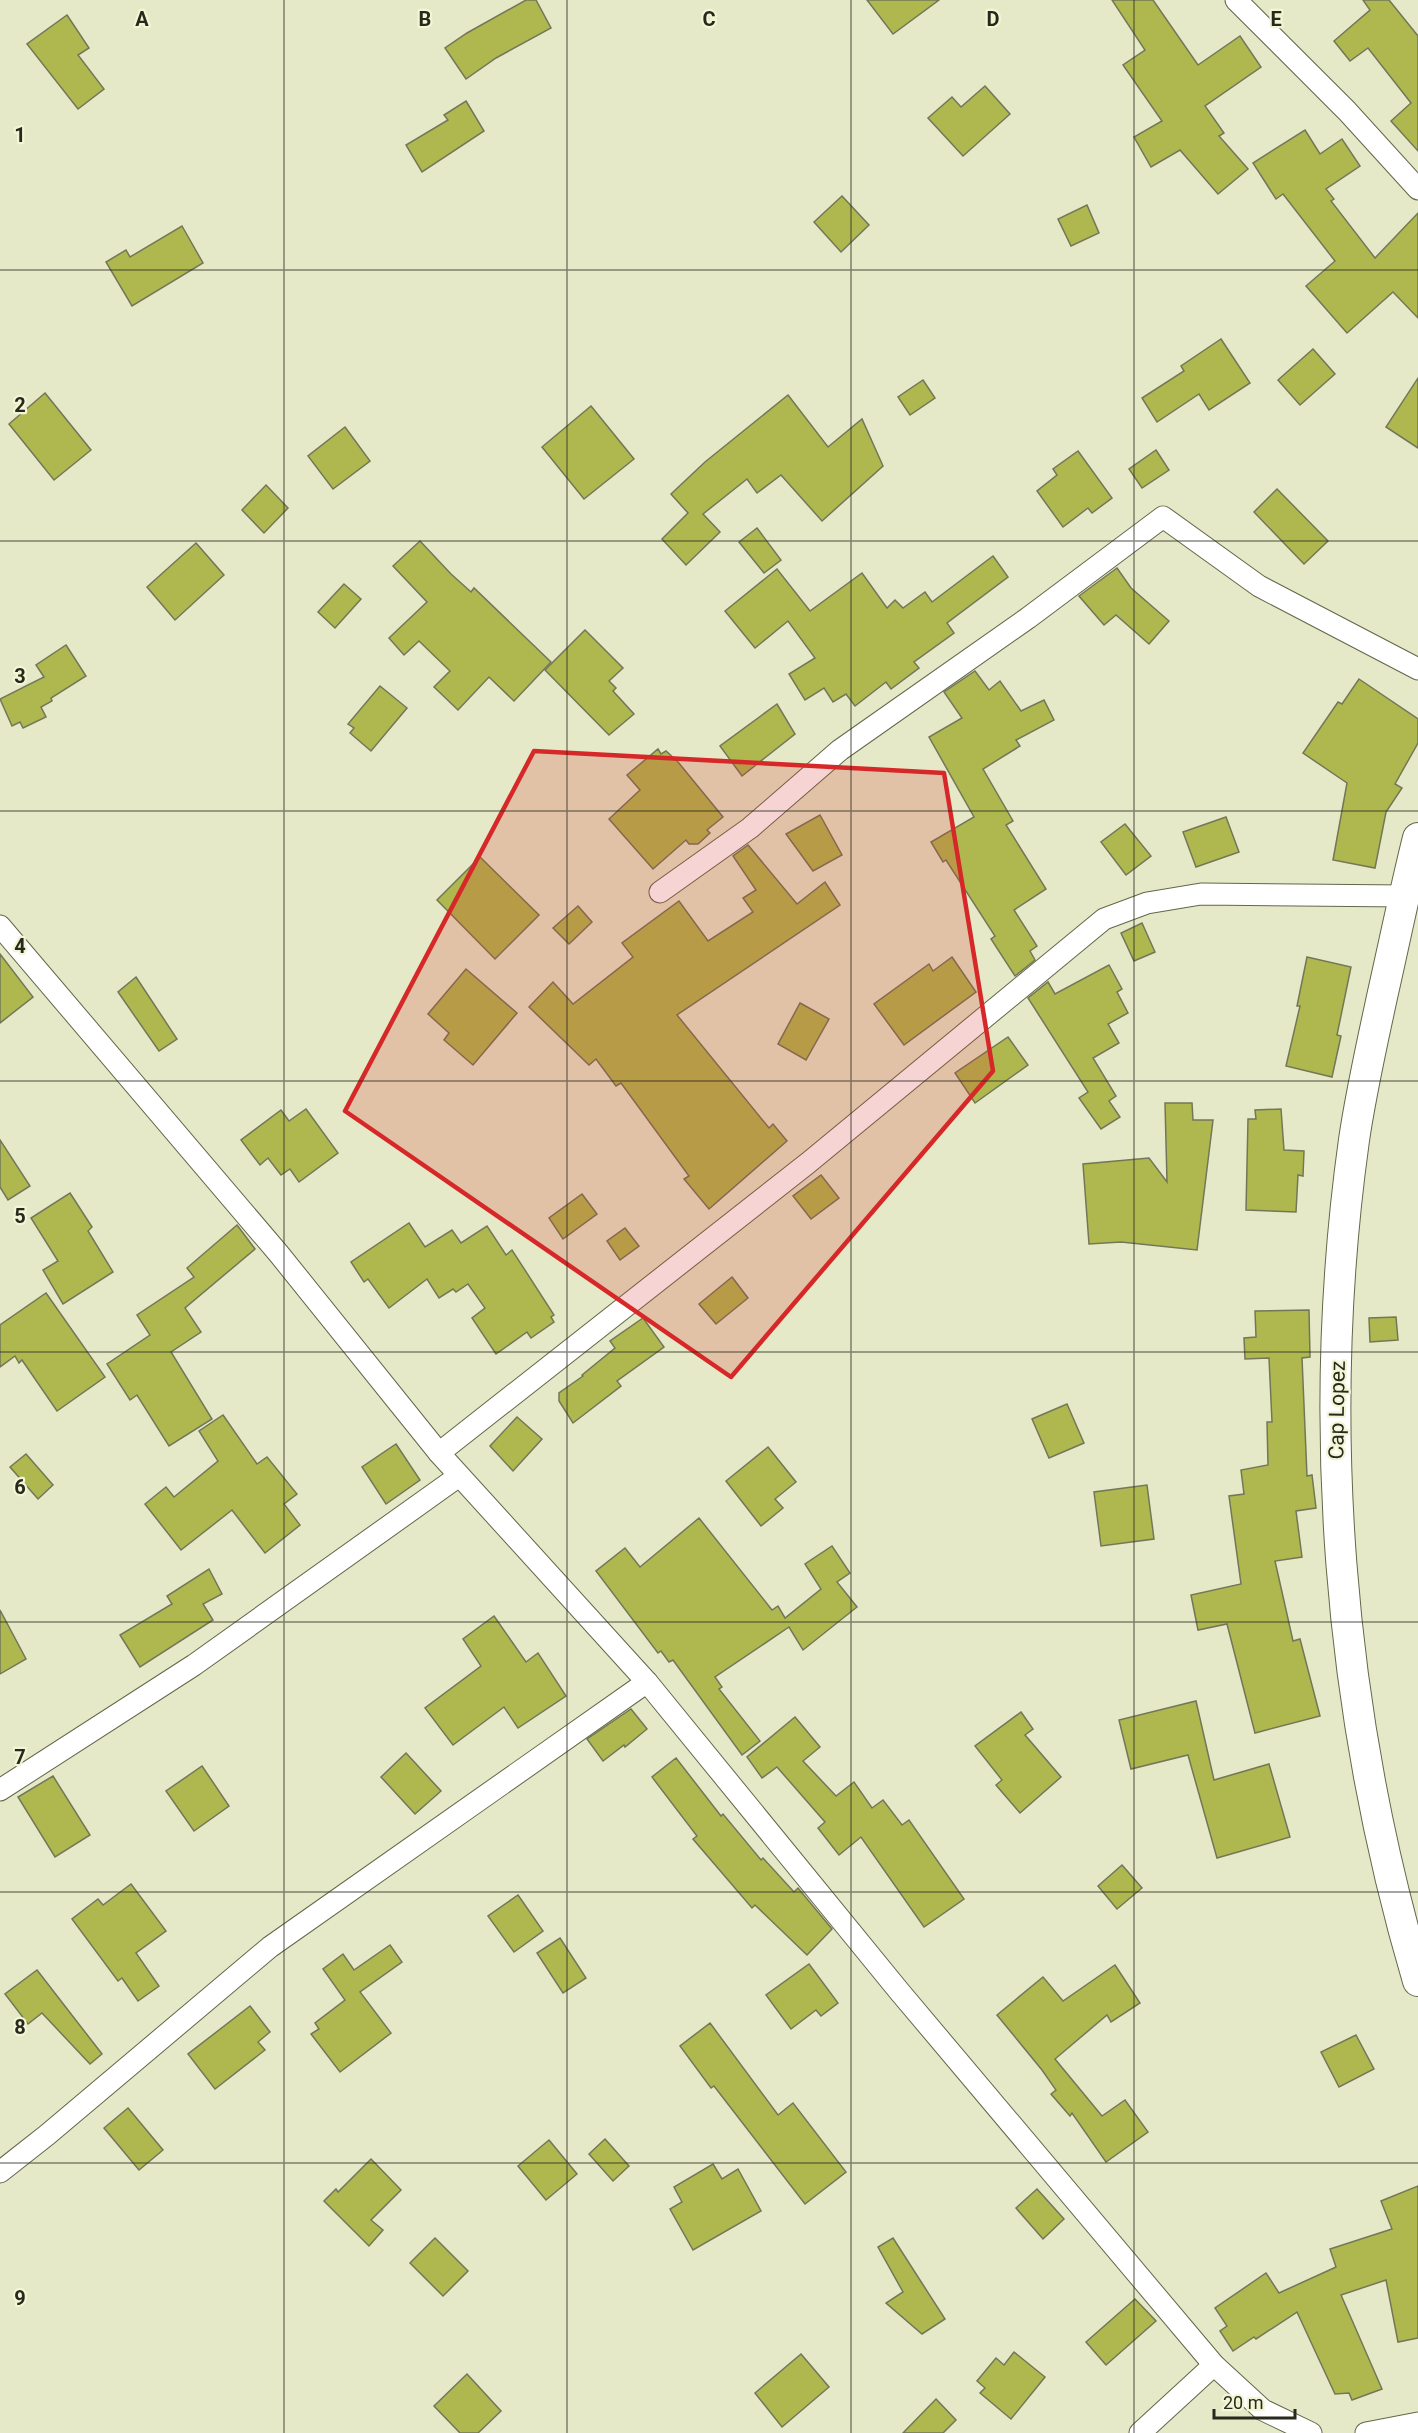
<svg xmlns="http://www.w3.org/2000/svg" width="1418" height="2433" viewBox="0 0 1418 2433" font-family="Roboto,sans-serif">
  <rect width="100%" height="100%" fill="#e5e9c7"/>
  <!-- building -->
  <g fill="#afb84f" stroke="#737758" stroke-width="1.5">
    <path d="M 526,0 L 536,0 L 551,28 L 496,58 L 466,79 L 445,48 L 467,33 Z"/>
    <path d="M 867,0 L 939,0 L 893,34 Z"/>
    <path d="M 1112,0 L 1153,0 L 1198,65 L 1240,36 L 1261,67 L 1205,106 L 1224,133 L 1219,136 L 1248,169 L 1218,194 L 1180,150 L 1151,167 L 1134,137 L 1162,121 L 1123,65 L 1145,50 Z"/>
    <path d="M 1363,0 L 1389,0 L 1418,36 L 1418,151 L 1391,121 L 1411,103 L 1368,48 L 1350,61 L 1334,41 L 1370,10 Z"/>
    <path d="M 67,15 L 89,48 L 78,55 L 104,89 L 78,109 L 27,44 Z"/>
    <path d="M 985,86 L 1010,114 L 963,156 L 928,118 L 952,97 L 961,107 Z"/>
    <path d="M 466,101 L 484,131 L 422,172 L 406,145 L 448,120 L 444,115 Z"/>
    <path d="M 1305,130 L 1320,154 L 1342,139 L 1360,166 L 1326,189 L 1334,199 L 1331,201 L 1375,258 L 1418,213 L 1418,318 L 1393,292 L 1347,333 L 1306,286 L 1335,261 L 1283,194 L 1276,199 L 1253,163 Z"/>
    <path d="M 842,196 L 869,225 L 841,252 L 814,222 Z"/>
    <path d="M 1087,205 L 1099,233 L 1071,246 L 1058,219 Z"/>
    <path d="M 182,226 L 203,263 L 132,306 L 106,262 L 126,250 L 130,257 Z"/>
    <path d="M 1221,339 L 1250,383 L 1209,410 L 1199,394 L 1157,422 L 1142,398 L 1184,371 L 1181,366 Z"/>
    <path d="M 1313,349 L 1335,374 L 1300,405 L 1278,380 Z"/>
    <path d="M 1418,378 L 1418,448 L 1386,427 Z"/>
    <path d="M 923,380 L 935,398 L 910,415 L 898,397 Z"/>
    <path d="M 45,393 L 91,450 L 54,480 L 9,424 Z"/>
    <path d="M 788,395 L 828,447 L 862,419 L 883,466 L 822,521 L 781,475 L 757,493 L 747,479 L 703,514 L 720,532 L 686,565 L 662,539 L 688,513 L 671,494 L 705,462 Z"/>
    <path d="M 591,406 L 634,459 L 584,499 L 542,447 Z"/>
    <path d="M 345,427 L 370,461 L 333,489 L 308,456 Z"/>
    <path d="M 1156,450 L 1169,470 L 1142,488 L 1129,469 Z"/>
    <path d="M 1078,451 L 1112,498 L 1092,513 L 1088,508 L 1063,527 L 1037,491 L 1057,475 L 1053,469 Z"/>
    <path d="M 266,485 L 288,508 L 264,533 L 242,510 Z"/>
    <path d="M 1277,489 L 1328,541 L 1304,564 L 1254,512 Z"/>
    <path d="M 757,528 L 781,560 L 764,573 L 739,542 Z"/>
    <path d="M 420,541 L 451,574 L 471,592 L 474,588 L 551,662 L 514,701 L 489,677 L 458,710 L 434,687 L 450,671 L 419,641 L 404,655 L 389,638 L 427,602 L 393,566 Z"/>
    <path d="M 196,543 L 224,575 L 175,620 L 147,587 Z"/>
    <path d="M 993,556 L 1008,577 L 947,623 L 954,633 L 914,662 L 919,668 L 891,689 L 886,682 L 855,706 L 846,694 L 833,702 L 824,688 L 805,700 L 789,674 L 815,658 L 788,621 L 755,648 L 725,611 L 777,569 L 810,611 L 862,573 L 887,608 L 895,600 L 903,608 L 925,592 L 932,602 Z"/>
    <path d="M 1117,568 L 1131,588 L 1169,621 L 1149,644 L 1116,615 L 1104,625 L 1079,596 Z"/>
    <path d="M 344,584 L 361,599 L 335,628 L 318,612 Z"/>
    <path d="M 585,630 L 623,668 L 609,681 L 616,688 L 613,691 L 634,714 L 609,735 L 545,670 Z"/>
    <path d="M 66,645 L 86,676 L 51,698 L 52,701 L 41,707 L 46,717 L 23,728 L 20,722 L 12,726 L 0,699 L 44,677 L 36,665 Z"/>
    <path d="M 975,671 L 989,690 L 1000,681 L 1021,711 L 1044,700 L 1054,720 L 1016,740 L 1020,746 L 983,769 L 1013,821 L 1006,825 L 1046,889 L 1014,910 L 1037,946 L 1030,951 L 1035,960 L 1015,976 L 991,939 L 995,936 L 946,860 L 943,862 L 931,842 L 974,817 L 929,737 L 962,718 L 944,692 Z"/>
    <path d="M 1359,679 L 1418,719 L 1418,743 L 1395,784 L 1402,788 L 1386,812 L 1375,868 L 1333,860 L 1347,783 L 1303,753 L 1338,702 L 1342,704 Z"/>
    <path d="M 380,686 L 407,708 L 371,751 L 350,733 L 354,728 L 348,724 Z"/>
    <path d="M 777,704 L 795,734 L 742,776 L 720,746 Z"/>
    <path d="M 658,749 L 661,754 L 666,751 L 678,762 L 723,817 L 707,830 L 710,833 L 698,844 L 689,844 L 686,840 L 653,869 L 609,819 L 640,790 L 627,775 Z"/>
    <path d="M 820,815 L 842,855 L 813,871 L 786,834 Z"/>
    <path d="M 1226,817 L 1239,852 L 1196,867 L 1183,832 Z"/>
    <path d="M 1125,824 L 1151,856 L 1126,875 L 1101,842 Z"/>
    <path d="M 748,845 L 797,904 L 825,882 L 840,905 L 677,1015 L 769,1128 L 773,1124 L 787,1141 L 709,1209 L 684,1179 L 689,1176 L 621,1083 L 616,1086 L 596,1059 L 589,1065 L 529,1007 L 553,982 L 573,1004 L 633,957 L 622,943 L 679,901 L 708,941 L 753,912 L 743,898 L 756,890 L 733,856 Z"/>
    <path d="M 480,857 L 539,915 L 495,959 L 437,900 Z"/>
    <path d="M 578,906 L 592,922 L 569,944 L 553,928 Z"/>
    <path d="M 1142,923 L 1155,952 L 1134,961 L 1121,933 Z"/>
    <path d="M 0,954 L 33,997 L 0,1023 Z"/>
    <path d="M 952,957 L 976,992 L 904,1045 L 874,1004 L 929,964 L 933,971 Z"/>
    <path d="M 1307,957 L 1351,967 L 1337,1035 L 1341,1036 L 1332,1077 L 1286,1066 L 1300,1006 L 1297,1006 Z"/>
    <path d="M 1109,965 L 1122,989 L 1117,992 L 1128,1013 L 1108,1024 L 1119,1043 L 1093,1058 L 1116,1096 L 1109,1101 L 1120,1117 L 1101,1129 L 1079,1098 L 1088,1092 L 1028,998 L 1048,982 L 1055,994 Z"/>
    <path d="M 466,969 L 517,1013 L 473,1065 L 444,1040 L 449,1033 L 428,1014 Z"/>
    <path d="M 136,977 L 177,1039 L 159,1051 L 118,992 Z"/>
    <path d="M 800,1003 L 829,1019 L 806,1060 L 778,1044 Z"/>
    <path d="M 1008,1037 L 1028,1065 L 975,1103 L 955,1073 Z"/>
    <path d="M 1165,1103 L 1192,1103 L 1193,1120 L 1213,1120 L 1197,1250 L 1121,1242 L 1089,1244 L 1083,1164 L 1149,1158 L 1167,1182 Z"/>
    <path d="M 306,1109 L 338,1153 L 299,1182 L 290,1169 L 281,1175 L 268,1158 L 260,1165 L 241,1140 L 281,1110 L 289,1121 Z"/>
    <path d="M 1281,1109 L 1284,1150 L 1304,1151 L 1303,1176 L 1298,1175 L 1296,1212 L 1246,1210 L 1248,1119 L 1256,1119 L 1255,1110 Z"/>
    <path d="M 0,1140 L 30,1186 L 8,1200 L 0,1187 Z"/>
    <path d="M 821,1175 L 839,1198 L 811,1219 L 793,1196 Z"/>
    <path d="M 70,1193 L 92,1227 L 88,1231 L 113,1272 L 63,1304 L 43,1270 L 58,1261 L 31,1218 Z"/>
    <path d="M 582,1194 L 597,1214 L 563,1239 L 549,1218 Z"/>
    <path d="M 409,1223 L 425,1247 L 452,1230 L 461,1243 L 487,1226 L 506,1255 L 512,1250 L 554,1315 L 551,1317 L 554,1322 L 531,1338 L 527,1332 L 496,1354 L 472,1318 L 485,1308 L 468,1284 L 456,1292 L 453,1289 L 439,1298 L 427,1279 L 389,1308 L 368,1279 L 364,1282 L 351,1262 Z"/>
    <path d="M 237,1225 L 255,1249 L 185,1308 L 201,1332 L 171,1352 L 212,1419 L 169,1446 L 137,1395 L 130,1400 L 107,1364 L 150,1335 L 137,1315 L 194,1277 L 187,1268 Z"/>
    <path d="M 625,1228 L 639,1246 L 620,1260 L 607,1241 Z"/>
    <path d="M 732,1277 L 748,1298 L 716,1324 L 699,1304 Z"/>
    <path d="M 46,1293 L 105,1377 L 57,1411 L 22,1360 L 19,1363 L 15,1356 L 0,1367 L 0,1325 Z"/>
    <path d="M 1309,1310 L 1310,1357 L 1302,1358 L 1307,1476 L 1312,1475 L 1316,1508 L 1296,1511 L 1302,1557 L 1275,1561 L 1293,1641 L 1300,1639 L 1320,1716 L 1255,1733 L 1227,1624 L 1198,1630 L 1191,1595 L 1241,1584 L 1229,1496 L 1244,1494 L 1241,1470 L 1268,1465 L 1267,1422 L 1272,1422 L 1269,1358 L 1245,1359 L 1244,1338 L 1256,1337 L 1255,1311 Z"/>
    <path d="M 1396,1317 L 1398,1340 L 1370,1342 L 1369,1318 Z"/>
    <path d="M 643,1318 L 664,1347 L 617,1381 L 621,1386 L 573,1423 L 559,1401 L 559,1393 L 583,1376 L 582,1375 L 615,1348 L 610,1341 Z"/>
    <path d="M 1067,1404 L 1084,1443 L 1049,1458 L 1032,1419 Z"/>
    <path d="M 223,1415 L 257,1464 L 267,1457 L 297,1494 L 284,1504 L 300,1525 L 265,1553 L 232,1510 L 181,1550 L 145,1504 L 166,1487 L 174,1497 L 218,1461 L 199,1431 Z"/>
    <path d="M 517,1417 L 542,1439 L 513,1471 L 490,1446 Z"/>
    <path d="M 396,1444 L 420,1480 L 386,1504 L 362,1467 Z"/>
    <path d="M 768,1447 L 796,1482 L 775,1499 L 783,1508 L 761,1526 L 726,1481 Z"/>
    <path d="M 26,1454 L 53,1485 L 38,1499 L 10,1467 Z"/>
    <path d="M 1147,1485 L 1154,1539 L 1101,1546 L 1094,1492 Z"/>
    <path d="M 699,1518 L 772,1610 L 778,1606 L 785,1618 L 821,1589 L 805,1564 L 832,1546 L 850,1573 L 837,1582 L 857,1607 L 803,1650 L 789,1627 L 715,1677 L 722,1687 L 719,1689 L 760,1741 L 742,1755 L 673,1660 L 669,1662 L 661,1651 L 658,1653 L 596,1571 L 625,1548 L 640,1567 Z"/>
    <path d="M 209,1569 L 222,1594 L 203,1604 L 213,1620 L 140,1667 L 120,1635 L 172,1604 L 167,1596 Z"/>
    <path d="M 0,1610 L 26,1659 L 0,1674 Z"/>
    <path d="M 494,1616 L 526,1662 L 538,1653 L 566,1696 L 518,1728 L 504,1707 L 453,1745 L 425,1708 L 481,1666 L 463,1639 Z"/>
    <path d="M 1196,1701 L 1214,1780 L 1269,1764 L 1290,1837 L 1217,1858 L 1188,1755 L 1131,1769 L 1119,1720 Z"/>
    <path d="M 631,1709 L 647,1729 L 625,1747 L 624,1745 L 603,1761 L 587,1739 Z"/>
    <path d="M 1021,1712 L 1033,1729 L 1025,1735 L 1061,1777 L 1020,1813 L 996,1785 L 1002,1780 L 975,1746 Z"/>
    <path d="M 795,1717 L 820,1747 L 803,1761 L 836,1796 L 854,1782 L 872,1808 L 883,1800 L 902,1825 L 909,1820 L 964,1899 L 924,1927 L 861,1837 L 839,1855 L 818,1828 L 825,1822 L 777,1767 L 762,1778 L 747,1757 Z"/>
    <path d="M 406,1753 L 441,1791 L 415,1814 L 381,1777 Z"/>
    <path d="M 676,1758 L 721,1816 L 723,1814 L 761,1860 L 763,1858 L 794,1892 L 798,1888 L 832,1929 L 807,1955 L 755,1905 L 752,1908 L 693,1839 L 697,1836 L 652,1777 Z"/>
    <path d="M 202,1766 L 229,1806 L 194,1831 L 166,1791 Z"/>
    <path d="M 53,1776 L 90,1835 L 55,1857 L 18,1797 Z"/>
    <path d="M 1122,1865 L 1142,1888 L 1117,1909 L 1098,1886 Z"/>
    <path d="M 131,1884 L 166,1931 L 136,1953 L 159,1986 L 138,2001 L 122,1978 L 118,1981 L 72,1919 L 98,1899 L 103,1905 Z"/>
    <path d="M 518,1895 L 543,1931 L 514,1952 L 488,1916 Z"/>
    <path d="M 560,1938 L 586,1978 L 563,1993 L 537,1953 Z"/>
    <path d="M 390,1945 L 402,1962 L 360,1992 L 391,2033 L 340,2072 L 311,2034 L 319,2029 L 315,2023 L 345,2000 L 323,1969 L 343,1954 L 354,1970 Z"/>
    <path d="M 809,1964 L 838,2003 L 821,2016 L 816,2010 L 791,2029 L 766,1995 Z"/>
    <path d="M 1115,1965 L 1140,2003 L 1111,2022 L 1107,2015 L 1055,2059 L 1102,2116 L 1125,2100 L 1148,2132 L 1106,2162 L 1072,2113 L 1070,2116 L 1051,2094 L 1056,2090 L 1042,2070 L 997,2015 L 1043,1977 L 1063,2001 Z"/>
    <path d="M 37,1970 L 102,2054 L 90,2064 L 42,2013 L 28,2024 L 5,1994 Z"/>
    <path d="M 250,2006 L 270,2032 L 258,2042 L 265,2050 L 215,2089 L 188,2054 Z"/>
    <path d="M 710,2023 L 778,2115 L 793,2103 L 846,2172 L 805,2204 L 714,2086 L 711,2088 L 680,2046 Z"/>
    <path d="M 1356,2035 L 1374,2069 L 1339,2087 L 1321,2052 Z"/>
    <path d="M 128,2108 L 163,2150 L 139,2170 L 104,2128 Z"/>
    <path d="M 605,2139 L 629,2166 L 613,2181 L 589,2154 Z"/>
    <path d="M 549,2140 L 577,2174 L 546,2200 L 518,2166 Z"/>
    <path d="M 371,2159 L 401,2190 L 371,2220 L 383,2230 L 369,2246 L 324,2201 L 336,2189 L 338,2192 Z"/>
    <path d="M 713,2164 L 722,2179 L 738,2169 L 761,2211 L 693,2250 L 670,2209 L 682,2202 L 674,2187 Z"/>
    <path d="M 1418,2186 L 1418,2338 L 1398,2342 L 1386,2280 L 1341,2295 L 1382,2389 L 1352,2400 L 1349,2393 L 1335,2394 L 1297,2312 L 1256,2339 L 1254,2337 L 1233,2351 L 1220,2331 L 1227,2326 L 1215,2308 L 1266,2273 L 1279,2293 L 1336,2267 L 1330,2249 L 1392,2229 L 1381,2201 Z"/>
    <path d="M 1037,2189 L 1064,2219 L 1043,2239 L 1016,2208 Z"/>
    <path d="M 435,2238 L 468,2271 L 443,2296 L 410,2263 Z"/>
    <path d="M 893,2238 L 945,2319 L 922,2334 L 886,2303 L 903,2292 L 878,2247 Z"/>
    <path d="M 1135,2299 L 1156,2321 L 1106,2365 L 1086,2342 Z"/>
    <path d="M 1014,2352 L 1045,2377 L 1011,2419 L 980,2393 L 985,2388 L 977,2381 L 996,2358 L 1004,2365 Z"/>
    <path d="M 801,2354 L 829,2387 L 782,2427 L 755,2393 Z"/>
    <path d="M 467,2374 L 501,2411 L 478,2433 L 460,2433 L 434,2406 Z"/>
    <path d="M 936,2399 L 956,2420 L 943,2433 L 903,2433 Z"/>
  </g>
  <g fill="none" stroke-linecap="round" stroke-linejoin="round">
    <!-- street casing -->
    <g stroke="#636749" stroke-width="23">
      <g id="street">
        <path d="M 1236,0 L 1347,111 L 1418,189"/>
        <path d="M 660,892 L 750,828 L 840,750 L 1028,618 L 1163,517 L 1259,586 L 1418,669"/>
        <path d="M 0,926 L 279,1254 L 439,1453 L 647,1682 L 899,1991 L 1214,2365 L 1263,2410 L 1311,2433"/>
        <path d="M 439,1453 L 808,1163 L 1104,919 L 1147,903 L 1201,894 L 1405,896"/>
        <path d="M 0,1790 L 194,1665 L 459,1476"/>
        <path d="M 0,2172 L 47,2135 L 270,1947 L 647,1682"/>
        <path d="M 1140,2433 L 1214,2365"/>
        <path d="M 1366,2433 L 1418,2423"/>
      </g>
    </g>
    <!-- secondary casing -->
    <g stroke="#636749" stroke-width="32">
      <path id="secondary" d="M 1418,838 C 1405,890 1394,944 1382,997 C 1372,1044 1361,1092 1354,1140 C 1315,1418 1338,1711 1418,1981"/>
    </g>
    <!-- street -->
    <use href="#street" stroke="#fff" stroke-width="21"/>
    <!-- secondary -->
    <use href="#secondary" stroke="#fff" stroke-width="30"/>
  </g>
  <!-- marked area -->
  <path fill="#d62828" fill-opacity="0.2" stroke="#d62828" stroke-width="4.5" stroke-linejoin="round" d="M 534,751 L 944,773 L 993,1071 L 731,1377 L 345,1111 Z"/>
  <!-- grid -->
  <path fill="none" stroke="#28291d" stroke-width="1.5" stroke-opacity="0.55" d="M 284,0 L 284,2433M 567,0 L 567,2433M 851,0 L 851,2433M 1134,0 L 1134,2433M 0,270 L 1418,270M 0,541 L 1418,541M 0,811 L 1418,811M 0,1081 L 1418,1081M 0,1352 L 1418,1352M 0,1622 L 1418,1622M 0,1892 L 1418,1892M 0,2163 L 1418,2163"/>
  <g text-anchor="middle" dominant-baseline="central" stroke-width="4.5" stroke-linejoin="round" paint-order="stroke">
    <!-- street labels -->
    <g font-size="21" fill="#28291d" stroke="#f2f6d4">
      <text transform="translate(1337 1410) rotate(-89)">Cap Lopez</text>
    </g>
  </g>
  <g font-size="20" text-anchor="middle" font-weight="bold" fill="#28291d" stroke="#f2f6d4" stroke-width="4.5" stroke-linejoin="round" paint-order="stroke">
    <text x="142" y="26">A</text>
    <text x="425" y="26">B</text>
    <text x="709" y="26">C</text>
    <text x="993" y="26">D</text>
    <text x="1276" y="26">E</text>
    <text x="20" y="142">1</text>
    <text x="20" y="412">2</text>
    <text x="20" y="683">3</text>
    <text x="20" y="953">4</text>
    <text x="20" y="1223">5</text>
    <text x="20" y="1494">6</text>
    <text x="20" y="1764">7</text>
    <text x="20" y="2034">8</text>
    <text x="20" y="2305">9</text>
  </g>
  <!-- scale -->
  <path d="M1214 2409v9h81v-9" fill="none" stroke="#28291d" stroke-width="3"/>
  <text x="1223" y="2409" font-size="18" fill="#28291d" stroke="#f2f6d4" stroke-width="4.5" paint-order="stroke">20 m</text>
</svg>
